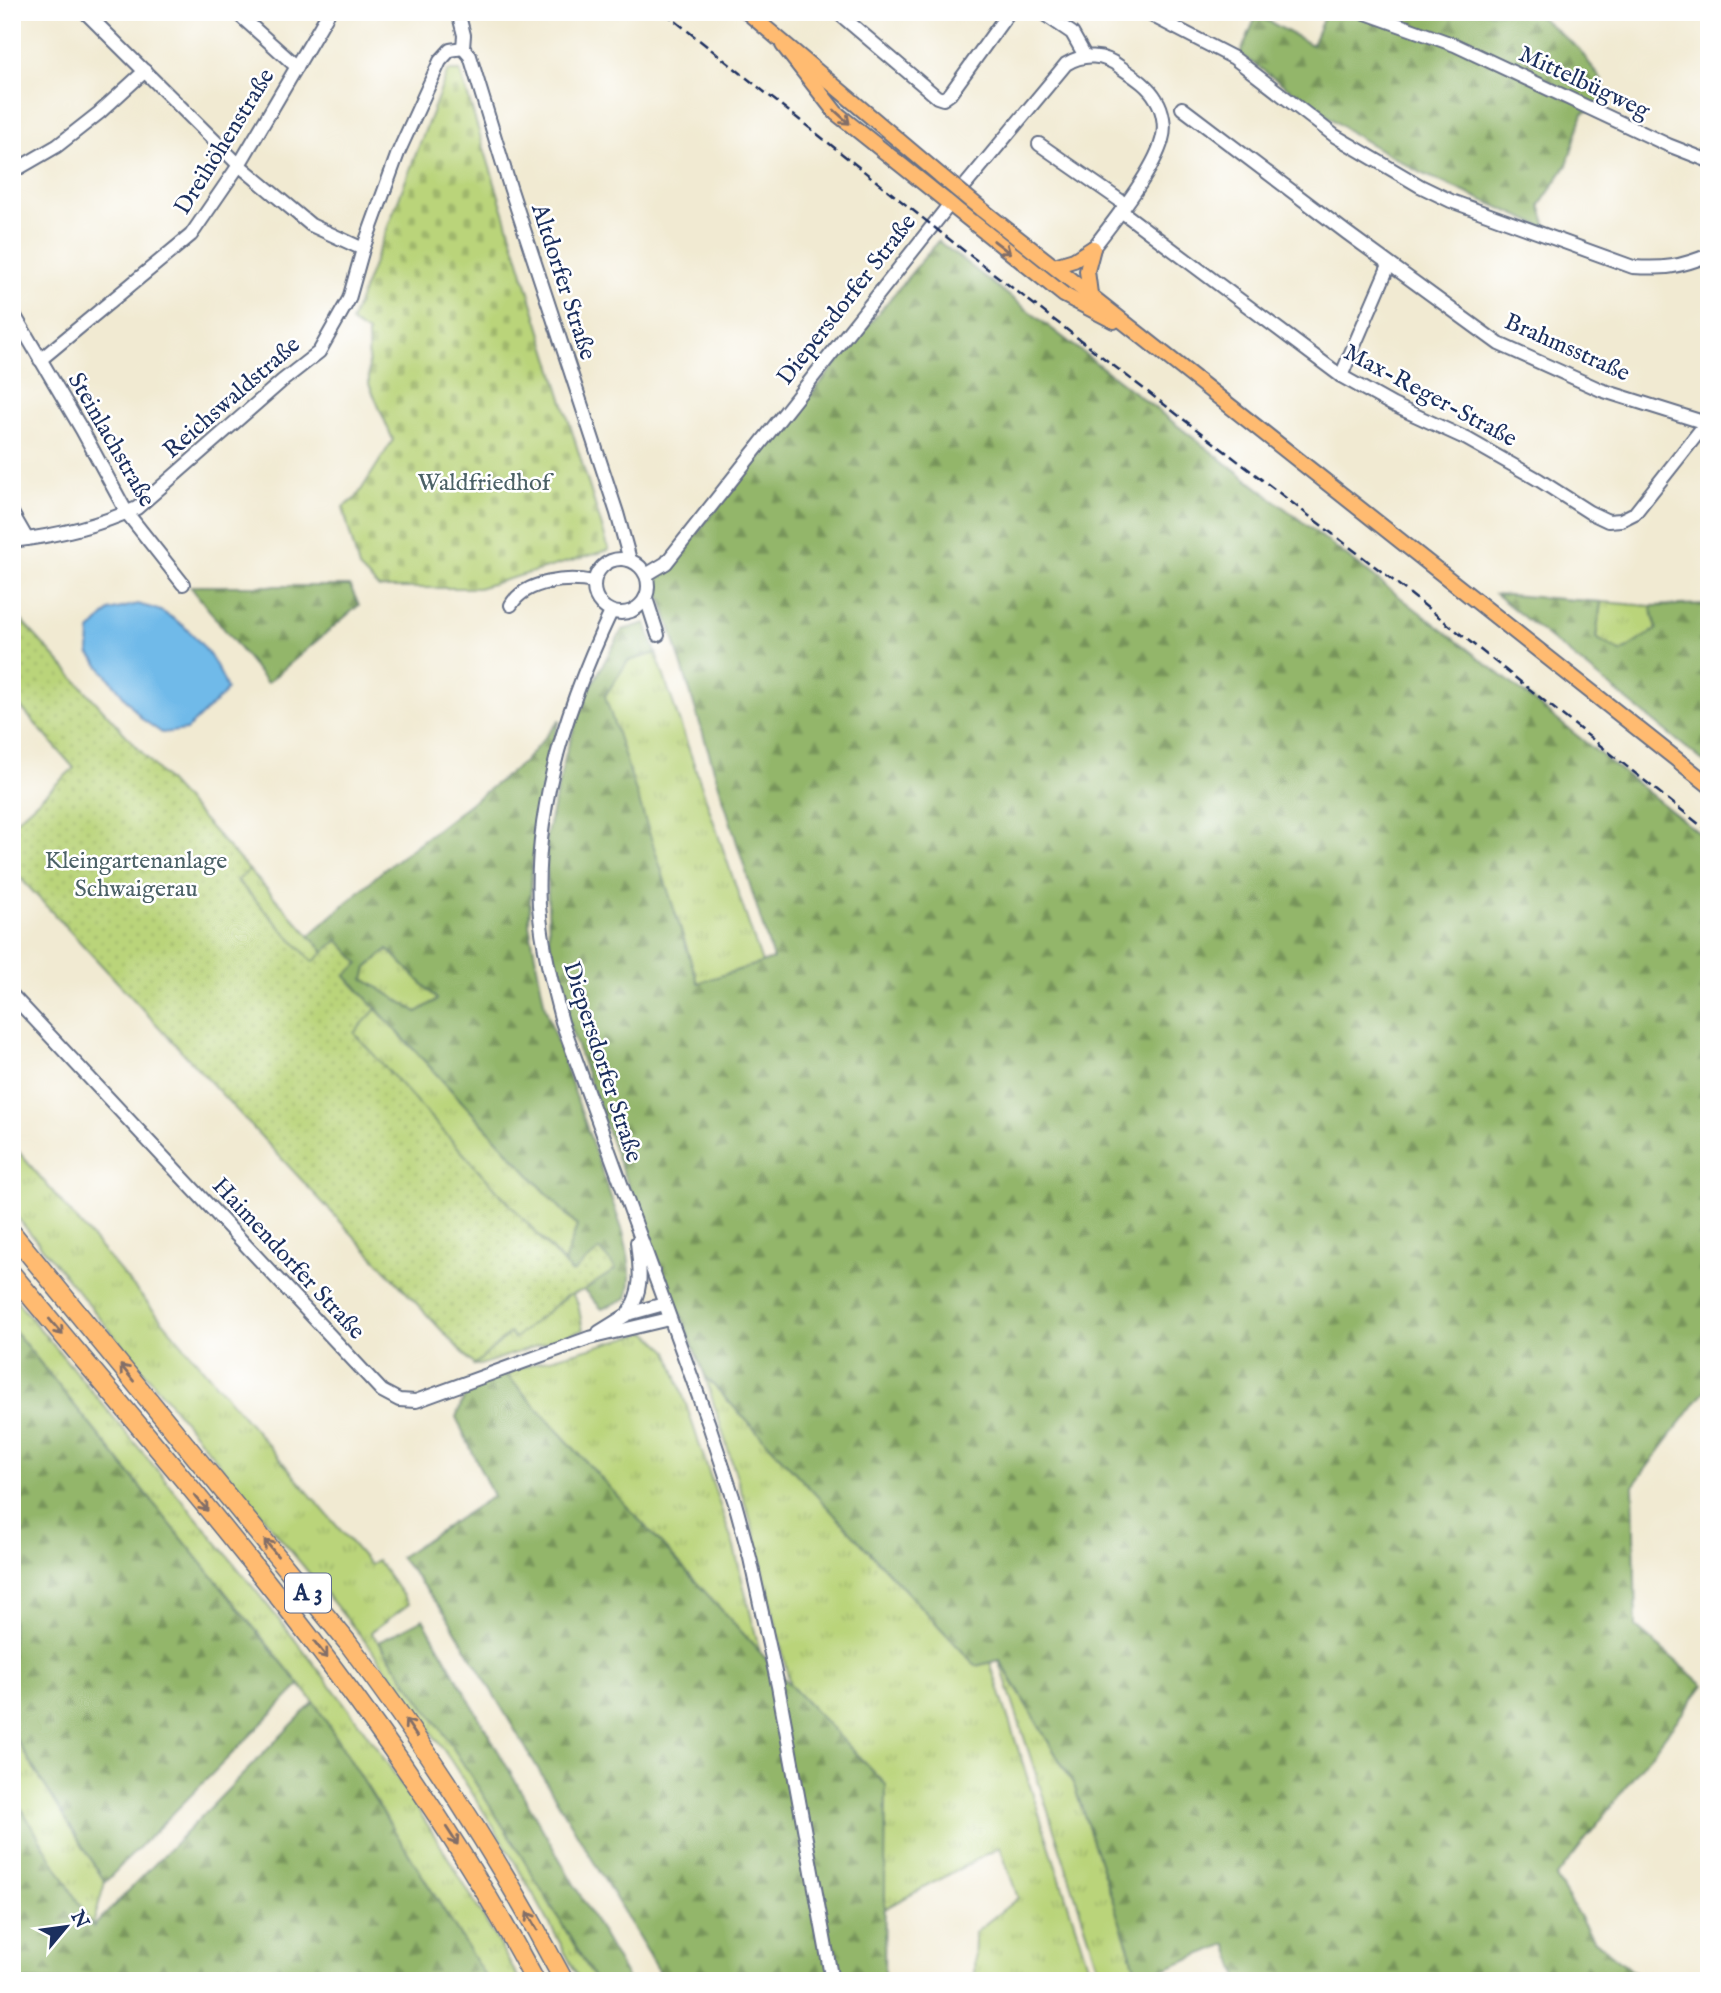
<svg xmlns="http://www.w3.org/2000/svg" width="1721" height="1993" viewBox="0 0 1721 1993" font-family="'IM FELL English',serif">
  <defs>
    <pattern id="grass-tufts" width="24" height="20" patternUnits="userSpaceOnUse" patternTransform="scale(1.75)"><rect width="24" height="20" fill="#bad47a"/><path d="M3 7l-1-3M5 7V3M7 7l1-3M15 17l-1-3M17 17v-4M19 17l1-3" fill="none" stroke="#9fb66c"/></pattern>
    <pattern id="forest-firs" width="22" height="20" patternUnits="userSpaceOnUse" patternTransform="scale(1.75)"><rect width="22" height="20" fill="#93b66a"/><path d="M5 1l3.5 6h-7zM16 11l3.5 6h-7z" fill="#77945a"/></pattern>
    <pattern id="cemetery-stones" width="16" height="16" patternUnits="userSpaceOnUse" patternTransform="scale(1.75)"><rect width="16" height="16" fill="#bad47a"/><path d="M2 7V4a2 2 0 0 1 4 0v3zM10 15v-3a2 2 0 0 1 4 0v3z" fill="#9fb66c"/></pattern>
    <pattern id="garden-dots" width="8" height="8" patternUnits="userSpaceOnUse" patternTransform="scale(1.75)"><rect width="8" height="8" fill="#bad47a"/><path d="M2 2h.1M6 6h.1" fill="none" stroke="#9fb66c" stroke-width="1.8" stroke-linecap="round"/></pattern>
  </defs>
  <rect width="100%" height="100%" fill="#fff"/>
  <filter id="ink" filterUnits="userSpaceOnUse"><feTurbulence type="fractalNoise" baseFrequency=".0143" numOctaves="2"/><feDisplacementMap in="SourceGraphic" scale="14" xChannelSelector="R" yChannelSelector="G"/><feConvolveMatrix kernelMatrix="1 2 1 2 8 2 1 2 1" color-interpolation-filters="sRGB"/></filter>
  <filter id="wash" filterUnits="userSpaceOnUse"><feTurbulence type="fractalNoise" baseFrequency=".00686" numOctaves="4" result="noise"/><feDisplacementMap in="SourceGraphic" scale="28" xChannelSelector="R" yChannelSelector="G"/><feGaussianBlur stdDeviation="1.57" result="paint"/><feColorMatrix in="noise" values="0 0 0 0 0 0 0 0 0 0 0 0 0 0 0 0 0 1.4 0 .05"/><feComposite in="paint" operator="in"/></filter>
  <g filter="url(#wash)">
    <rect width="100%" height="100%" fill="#f1ead2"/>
    <!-- grass -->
    <g fill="url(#grass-tufts)" stroke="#6a826c" stroke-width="2">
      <path d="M 1601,602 L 1651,606 L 1657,629 L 1621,652 L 1596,638 Z"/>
      <path d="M 656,653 L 762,963 L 698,983 L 604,696 L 628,661 Z"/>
      <path d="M 249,870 L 325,952 L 313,963 L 237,880 Z"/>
      <path d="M 388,949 L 438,999 L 417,1012 L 364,979 L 367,968 Z"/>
      <path d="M 376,1009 L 577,1226 L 564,1263 L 353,1033 Z"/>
      <path d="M 12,1144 L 370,1565 L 377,1560 L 409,1604 L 371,1632 L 443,1732 L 513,1842 L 596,1981 L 580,1981 C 520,1863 449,1751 369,1646 L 12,1211 Z"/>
      <path d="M 571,1293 L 578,1304 L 583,1330 L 480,1365 L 474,1365 L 510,1333 L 514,1338 Z"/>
      <path d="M 12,1295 C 123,1430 238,1564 344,1703 C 410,1790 466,1886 520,1981 L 488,1981 L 314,1702 L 12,1328 Z"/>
      <path d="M 647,1332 L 668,1351 L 734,1547 L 760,1652 L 504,1372 Z"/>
      <path d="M 705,1376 L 976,1666 L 990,1662 L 1093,1981 L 974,1981 L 975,1932 L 1018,1898 L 1000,1847 L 884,1909 L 886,1785 L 790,1685 L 754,1532 Z"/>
      <path d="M 999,1660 L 1074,1785 L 1139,1979 L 1103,1981 Z"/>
      <path d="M 12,1733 L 105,1882 L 92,1928 L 12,1793 Z"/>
    </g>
    <!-- forest -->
    <g fill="url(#forest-firs)" stroke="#577264" stroke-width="2" fill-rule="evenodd">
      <path d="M 1326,12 L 1534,12 L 1579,49 L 1602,81 L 1609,103 L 1583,113 L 1567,165 L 1540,205 L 1548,229 L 1419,172 L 1353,134 L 1240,54 L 1257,15 L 1312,45 Z"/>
      <path d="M 938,241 L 1501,675 L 1709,841 L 1709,1385 L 1633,1486 L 1636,1627 L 1704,1685 L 1556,1878 L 1593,1939 L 1645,1981 L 1240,1981 L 1227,1944 L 1139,1979 L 1074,1785 L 1000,1660 L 976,1666 L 705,1376 L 618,1160 L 565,1013 L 549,938 L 546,837 L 566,753 L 584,699 L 622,630 L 646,623 L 656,653 L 628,661 L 605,696 L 698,983 L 773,959 L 656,582 Z"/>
      <path d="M 190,586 L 350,586 L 359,605 L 267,683 Z"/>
      <path d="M 1495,594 L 1601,602 L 1596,638 L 1621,652 L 1657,629 L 1651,606 L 1709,604 L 1709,766 Z"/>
      <path d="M 560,720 L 551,747 L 538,810 L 532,866 L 529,924 L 545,1007 L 623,1232 C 628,1255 634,1276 627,1298 L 602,1309 L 584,1290 L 615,1269 L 573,1273 L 564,1263 L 577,1226 L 345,975 L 359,963 L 338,940 L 325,952 L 309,936 L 380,873 L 524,762 ZM 388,949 L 437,999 L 437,1000 L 417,1012 L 364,979 L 367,968 Z"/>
      <path d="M 12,1328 L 300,1685 L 105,1882 L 12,1733 Z"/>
      <path d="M 504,1372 L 790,1685 L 886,1785 L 884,1981 L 665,1981 L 445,1613 L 400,1557 L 493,1496 L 456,1417 L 469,1385 Z"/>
      <path d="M 423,1619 L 629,1981 L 596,1981 L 513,1842 L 443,1732 L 379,1642 Z"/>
      <path d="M 314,1702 L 488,1981 L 12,1981 L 12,1793 L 93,1927 Z"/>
    </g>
    <!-- cemetery -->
    <path fill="url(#cemetery-stones)" stroke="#6a826c" stroke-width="2" d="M 448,71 L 460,71 L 609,550 L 478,588 L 379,588 L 359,568 L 343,507 L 356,498 L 393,440 L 369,384 L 368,333 L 351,322 Z"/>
    <!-- garden -->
    <path fill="url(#garden-dots)" stroke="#6a826c" stroke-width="2" d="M 12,610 L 249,870 L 237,881 L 313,962 L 338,940 L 359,963 L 345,976 L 376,1009 L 354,1033 L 572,1273 L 600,1250 L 616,1269 L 584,1290 L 566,1296 L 515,1338 L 510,1333 L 474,1365 L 12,869 L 12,824 L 74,768 L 12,697 Z"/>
    <!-- water -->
    <path fill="#70bae9" stroke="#4674a4" stroke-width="2" d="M 138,604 C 146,607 157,608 164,613 C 193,628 216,659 227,689 L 223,695 L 186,730 L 162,733 L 142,719 L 89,653 L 90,631 L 109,611 Z"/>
  </g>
  <g filter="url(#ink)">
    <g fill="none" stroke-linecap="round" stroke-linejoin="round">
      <!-- minor casing -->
      <g stroke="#667087" stroke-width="16">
        <g id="minor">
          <path d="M 85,12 L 239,165 L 311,225 L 363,249"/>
          <path d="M 236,12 L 297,67"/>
          <path d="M 458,12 L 464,35 L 463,48"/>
          <path d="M 837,12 L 937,97 L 943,99 L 950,94 L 1009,12"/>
          <path d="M 1041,12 L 1072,33 L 1085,56"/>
          <path d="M 1145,12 L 1234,58 L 1335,136 L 1420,186 L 1451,201 L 1633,267 C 1664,269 1680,267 1709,255"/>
          <path d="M 1363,12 L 1455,45 L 1668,145 L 1709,161"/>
          <path d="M 12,14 L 15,12"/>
          <path d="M 463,48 L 470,56 L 510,187 L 617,513 L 630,560"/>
          <path d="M 1182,108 L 1347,233 L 1499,344 L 1601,390 L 1706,423"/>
          <path d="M 1039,144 L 1125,204"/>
          <path d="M 12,172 L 57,146 L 99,113 L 145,71"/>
          <path d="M 1121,211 L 1341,376 L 1393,405 L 1467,439 L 1539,480 L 1589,512 L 1608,521 L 1621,520 L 1635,513 L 1706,423 L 1709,424"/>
          <path d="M 12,311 L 82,430 L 127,513 L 183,584"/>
          <path d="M 40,360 L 191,235 L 239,165 L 329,12"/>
          <path d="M 1341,376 L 1389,265"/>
          <path d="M 12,513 L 27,539"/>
          <path d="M 12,541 C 54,536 98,526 137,508 L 282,381 L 319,352 L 349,299 L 363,249 L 398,153 L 440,61 L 450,50 L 463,48"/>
          <circle cx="621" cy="586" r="27"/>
          <path d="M 646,575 L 666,563 L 949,205 L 1066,64 C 1083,53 1104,54 1120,67 C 1133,76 1148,85 1156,99 C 1163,110 1166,127 1162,140 C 1154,171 1113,222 1093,248"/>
          <path d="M 646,598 L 658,635"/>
          <path d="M 511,605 C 526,580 568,577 594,582"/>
          <path d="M 611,612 C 568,702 534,804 539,906 C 542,945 552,984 562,1022 L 708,1422 L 735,1503 L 750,1558 L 778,1686 L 832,1981"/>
          <path d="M 12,995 L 382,1391 L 399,1400 L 416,1401 L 589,1338 L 669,1319"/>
          <path d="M 628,1314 C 644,1288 640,1271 637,1242"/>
          <path d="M 599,1332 L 628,1314 L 664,1304"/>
        </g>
      </g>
      <!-- major casing -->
      <g stroke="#667087" stroke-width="18">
        <g id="major">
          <path d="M 747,12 L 941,176"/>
          <path d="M 783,45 L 836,113 L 1064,295 L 1114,321"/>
          <path d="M 981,209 L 1709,785"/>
          <path d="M 1054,266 L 1074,260 L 1093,248"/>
          <path d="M 1090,294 L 1087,271 L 1093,248"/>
        </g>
      </g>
      <!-- highway casing -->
      <g stroke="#667087" stroke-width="21">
        <g id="highway">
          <path d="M 12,1233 L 348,1643 C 429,1750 501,1862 564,1981"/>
          <path d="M 12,1274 C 199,1500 398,1720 535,1981"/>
        </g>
      </g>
      <!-- minor -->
      <use href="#minor" stroke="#fff" stroke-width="12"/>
      <!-- major -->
      <use href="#major" stroke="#ffbb71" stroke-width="14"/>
      <!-- highway -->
      <use href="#highway" stroke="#ffbb71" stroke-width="18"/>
      <!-- rail -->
      <path stroke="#1b2f5e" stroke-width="2.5" stroke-dasharray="10 5" stroke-linecap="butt" d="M 664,12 L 954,243 L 1390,578 L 1709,832"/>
      <!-- major-bridge casing -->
      <g stroke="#667087" stroke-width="18" stroke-linecap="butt">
        <path id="major-bridge" d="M 941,176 L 981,209"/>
      </g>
      <!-- major-bridge -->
      <use href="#major-bridge" stroke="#ffbb71" stroke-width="14"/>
    </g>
    <!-- one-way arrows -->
    <defs><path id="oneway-shaft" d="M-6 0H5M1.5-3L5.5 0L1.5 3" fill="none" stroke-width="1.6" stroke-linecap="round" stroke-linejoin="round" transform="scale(1.75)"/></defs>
    <g stroke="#826e67">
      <use href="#oneway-shaft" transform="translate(842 117) rotate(42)"/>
      <use href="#oneway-shaft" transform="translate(1002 247) rotate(38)"/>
      <use href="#oneway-shaft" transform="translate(56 1327) rotate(50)"/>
      <use href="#oneway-shaft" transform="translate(127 1373) rotate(-129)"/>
      <use href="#oneway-shaft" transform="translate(201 1503) rotate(50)"/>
      <use href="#oneway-shaft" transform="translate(271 1548) rotate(-129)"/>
      <use href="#oneway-shaft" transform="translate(321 1650) rotate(52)"/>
      <use href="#oneway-shaft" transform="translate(411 1728) rotate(-124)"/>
      <use href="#oneway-shaft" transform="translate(452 1836) rotate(57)"/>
      <use href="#oneway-shaft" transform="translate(532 1921) rotate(-120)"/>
    </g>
  </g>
  <g text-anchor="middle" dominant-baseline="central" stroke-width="5" stroke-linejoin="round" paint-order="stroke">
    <!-- shield labels -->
    <rect fill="#fff" stroke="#5f6d8e" stroke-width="2" x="285" y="1573.5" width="46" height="39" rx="5"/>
    <g font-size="23" font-weight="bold" fill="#1b2f5e">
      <text x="308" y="1593">A 3</text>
    </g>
    <!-- street labels -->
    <g font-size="24" fill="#1b2f5e" stroke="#fff">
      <text transform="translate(1584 83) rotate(25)">Mittelbügweg</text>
      <text transform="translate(225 142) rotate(-58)">Dreihöhenstraße</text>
      <text transform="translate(563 282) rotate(72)">Altdorfer Straße</text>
      <text transform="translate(847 300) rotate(-52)">Diepersdorfer Straße</text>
      <text transform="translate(1567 348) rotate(24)">Brahmsstraße</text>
      <text transform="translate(1430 396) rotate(28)">Max-Reger-Straße</text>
      <text transform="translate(232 398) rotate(-41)">Reichswaldstraße</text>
      <text transform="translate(111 440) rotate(60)">Steinlachstraße</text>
      <text transform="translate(602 1062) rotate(72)">Diepersdorfer Straße</text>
      <text transform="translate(288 1259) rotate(47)">Haimendorfer Straße</text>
    </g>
    <!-- park labels -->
    <g font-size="24" fill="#4b6166" stroke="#fff">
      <text x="484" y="483">Waldfriedhof</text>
      <text x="136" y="861">Kleingartenanlage<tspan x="136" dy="28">Schwaigerau</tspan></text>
    </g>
  </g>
  <!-- margin -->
  <rect width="1721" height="1993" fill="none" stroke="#fff" stroke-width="42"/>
  <!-- north arrow -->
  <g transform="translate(66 1927) rotate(61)" stroke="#ffffff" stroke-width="5" paint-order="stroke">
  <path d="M0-5L12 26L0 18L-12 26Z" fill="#1b2f5e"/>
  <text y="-10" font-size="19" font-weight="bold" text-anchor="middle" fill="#1b2f5e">N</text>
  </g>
</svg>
